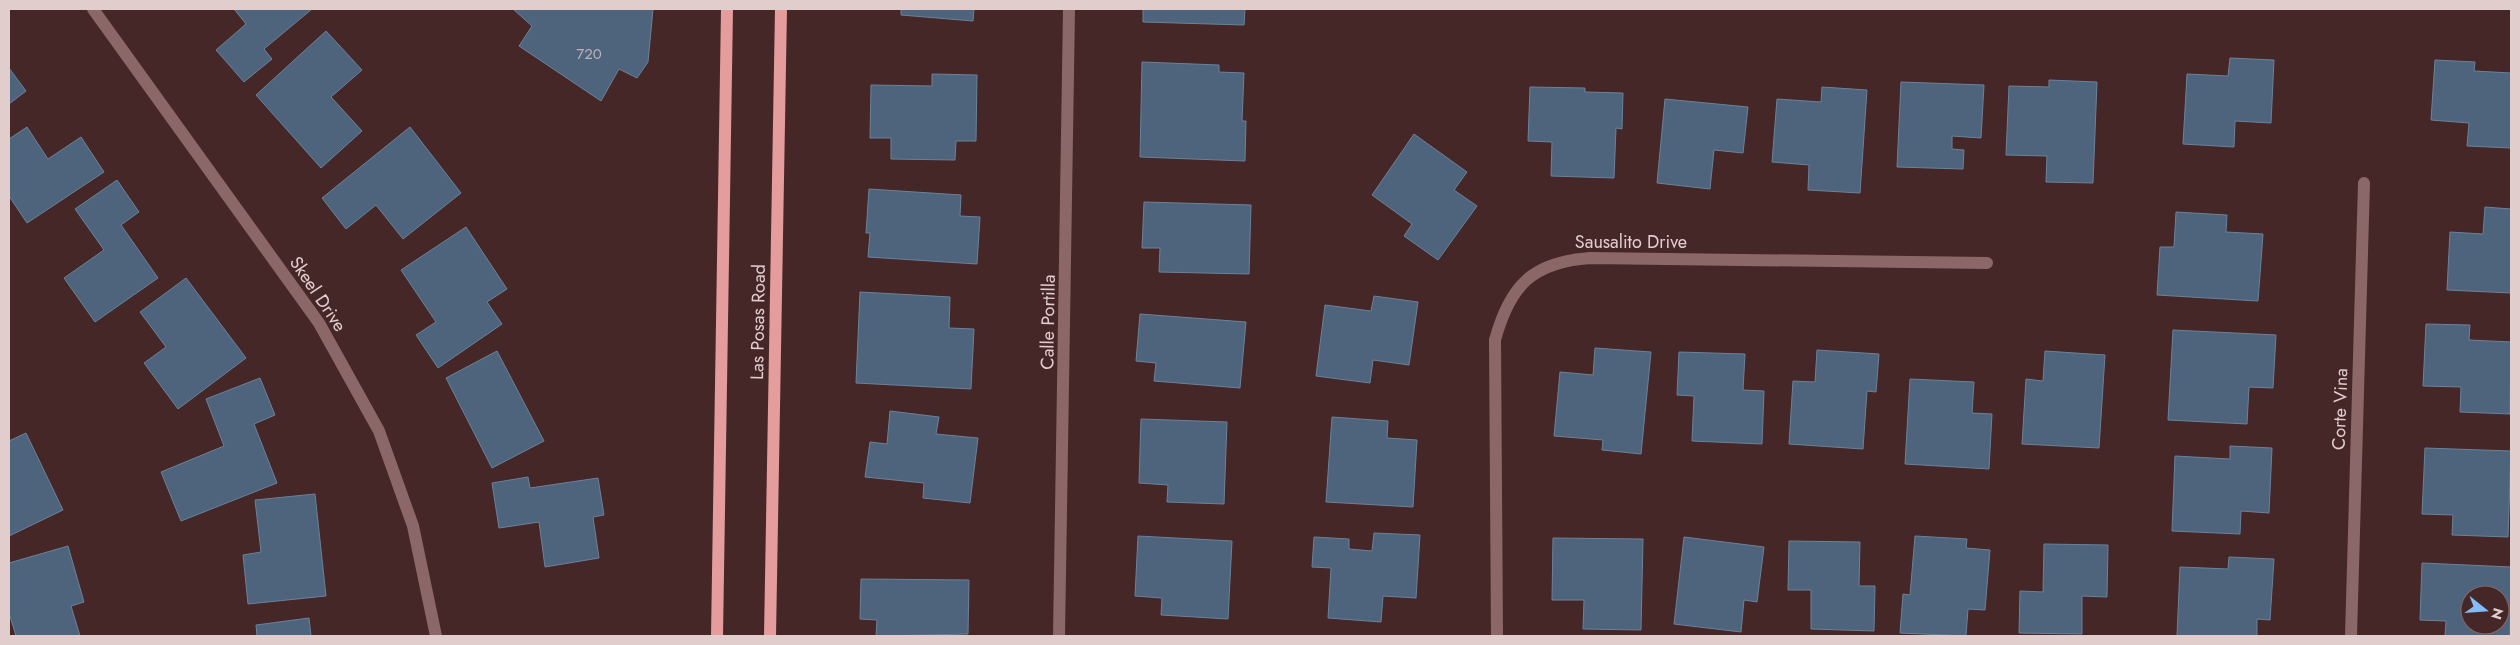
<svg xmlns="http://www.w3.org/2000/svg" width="2520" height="645" viewBox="0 0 2520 645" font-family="Jost,sans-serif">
  <rect width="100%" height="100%" fill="#462727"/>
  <!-- building -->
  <g fill="#4e637c" stroke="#6b829b" fill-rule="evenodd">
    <path d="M 234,9 L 312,9 L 264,49 L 272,59 L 244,82 L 216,50 L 246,24 Z"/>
    <path d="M 513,9 L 653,9 L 648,62 L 637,78 L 619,69 L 601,101 L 519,46 L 532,26 Z"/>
    <path d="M 901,9 L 974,9 L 973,21 L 901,15 Z"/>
    <path d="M 1143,9 L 1245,9 L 1244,25 L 1143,22 Z"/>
    <path d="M 326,31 L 362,70 L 331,97 L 362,131 L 321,168 L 256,95 Z"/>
    <path d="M 2230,58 L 2274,60 L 2271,123 L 2235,121 L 2234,147 L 2183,144 L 2187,74 L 2228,76 Z"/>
    <path d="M 2435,60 L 2475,62 L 2474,71 L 2511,73 L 2511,148 L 2467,146 L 2469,123 L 2431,120 Z"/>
    <path d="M 1142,62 L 1219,65 L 1219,72 L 1244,73 L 1242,121 L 1246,121 L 1245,161 L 1140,157 Z"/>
    <path d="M 9,68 L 26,91 L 9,104 Z"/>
    <path d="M 932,74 L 977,75 L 976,141 L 956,141 L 955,160 L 891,159 L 891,138 L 870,138 L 871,85 L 932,86 Z"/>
    <path d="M 2049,80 L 2097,82 L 2093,183 L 2046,182 L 2047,156 L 2006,155 L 2009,86 L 2049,87 Z"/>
    <path d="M 1901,82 L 1984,85 L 1981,138 L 1952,136 L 1952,149 L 1964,150 L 1963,169 L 1897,167 Z"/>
    <path d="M 1530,87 L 1585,88 L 1585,92 L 1623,93 L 1622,129 L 1616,128 L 1614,178 L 1551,176 L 1552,142 L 1528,141 Z"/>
    <path d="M 1822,87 L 1867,90 L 1860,193 L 1808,190 L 1809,165 L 1772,162 L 1777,99 L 1821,102 Z"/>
    <path d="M 1665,99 L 1748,107 L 1743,153 L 1714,150 L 1710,189 L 1657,183 Z"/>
    <path d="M 27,127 L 48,159 L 81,137 L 104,172 L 27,223 L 9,196 L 9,139 Z"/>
    <path d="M 410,127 L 461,193 L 403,239 L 376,205 L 346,229 L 322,198 Z"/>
    <path d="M 1414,134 L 1467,172 L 1454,190 L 1477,206 L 1438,260 L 1404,236 L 1412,224 L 1372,195 Z"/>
    <path d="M 117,180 L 139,212 L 121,225 L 158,278 L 95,322 L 64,278 L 104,250 L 75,209 Z"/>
    <path d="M 869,189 L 961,195 L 960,216 L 980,217 L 977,264 L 868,257 L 870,233 L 866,233 Z"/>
    <path d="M 1144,202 L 1251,205 L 1249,274 L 1159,272 L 1160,248 L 1142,248 Z"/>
    <path d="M 2485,207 L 2511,209 L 2511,293 L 2447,290 L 2450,232 L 2483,234 Z"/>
    <path d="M 2176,212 L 2227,215 L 2226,232 L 2263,234 L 2258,301 L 2157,295 L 2160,247 L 2174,247 Z"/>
    <path d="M 466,227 L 507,289 L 487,302 L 502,324 L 438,368 L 416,335 L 436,322 L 401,270 Z"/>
    <path d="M 186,278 L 246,358 L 178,409 L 144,363 L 166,347 L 140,312 Z"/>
    <path d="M 860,292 L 950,297 L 949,328 L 974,329 L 971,389 L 856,383 Z"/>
    <path d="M 1374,296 L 1418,302 L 1409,365 L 1373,360 L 1370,383 L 1316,376 L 1325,305 L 1371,311 Z"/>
    <path d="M 1140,314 L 1246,322 L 1240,388 L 1154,381 L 1156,363 L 1136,361 Z"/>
    <path d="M 2426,324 L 2470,325 L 2469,340 L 2511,342 L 2510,414 L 2460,412 L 2461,387 L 2423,386 Z"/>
    <path d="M 2173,330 L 2276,335 L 2273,388 L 2249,387 L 2247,424 L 2168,420 Z"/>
    <path d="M 1595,348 L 1651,352 L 1641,454 L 1602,450 L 1603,440 L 1554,436 L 1560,372 L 1593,375 Z"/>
    <path d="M 1817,350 L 1879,354 L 1876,392 L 1867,391 L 1863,449 L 1789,444 L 1793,381 L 1815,382 Z"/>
    <path d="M 497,351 L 544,441 L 492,468 L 446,378 Z"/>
    <path d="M 2045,351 L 2105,355 L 2099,448 L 2022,444 L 2026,379 L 2043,381 Z"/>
    <path d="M 1679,352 L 1745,354 L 1743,390 L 1764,391 L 1762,444 L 1692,441 L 1694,396 L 1677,395 Z"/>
    <path d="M 260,378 L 275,415 L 254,424 L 277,483 L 181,521 L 161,472 L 224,446 L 206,399 Z"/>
    <path d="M 1910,379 L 1974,382 L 1972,413 L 1992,414 L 1989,469 L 1905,464 Z"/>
    <path d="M 890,411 L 939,417 L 936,434 L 978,438 L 970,503 L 923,498 L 924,483 L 865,477 L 870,442 L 887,444 Z"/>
    <path d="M 1332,417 L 1388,421 L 1387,438 L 1417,440 L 1413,507 L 1326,502 Z"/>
    <path d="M 1141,419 L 1227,422 L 1224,504 L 1167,502 L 1168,485 L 1139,483 Z"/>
    <path d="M 26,433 L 63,510 L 9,536 L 9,441 Z"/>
    <path d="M 2230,446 L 2272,448 L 2269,513 L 2241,511 L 2240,534 L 2172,531 L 2175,456 L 2230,459 Z"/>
    <path d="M 2425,448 L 2511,451 L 2508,537 L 2452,535 L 2453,515 L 2422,514 Z"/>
    <path d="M 528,477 L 530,488 L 598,478 L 604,515 L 593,517 L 599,558 L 545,567 L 539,522 L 499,528 L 492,483 Z"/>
    <path d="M 315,494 L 326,596 L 248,604 L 243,555 L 261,552 L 255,500 Z"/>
    <path d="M 1374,533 L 1420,535 L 1416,598 L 1383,596 L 1381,622 L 1328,618 L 1331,568 L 1312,567 L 1314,537 L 1349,539 L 1349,549 L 1372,551 Z"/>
    <path d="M 1138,536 L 1232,541 L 1228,619 L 1161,615 L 1162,598 L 1135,596 Z"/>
    <path d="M 1915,536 L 1967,539 L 1966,548 L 1990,550 L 1985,610 L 1968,609 L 1966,636 L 1900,633 L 1903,594 L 1910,595 Z"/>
    <path d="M 1684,537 L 1764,547 L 1757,602 L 1744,600 L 1741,632 L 1674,624 Z"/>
    <path d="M 1553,538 L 1643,539 L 1641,630 L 1583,629 L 1584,600 L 1552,600 Z"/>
    <path d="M 1789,541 L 1860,542 L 1859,586 L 1875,586 L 1874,631 L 1811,629 L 1811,590 L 1788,590 Z"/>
    <path d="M 2044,544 L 2108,545 L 2107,597 L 2082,596 L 2082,634 L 2019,633 L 2020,591 L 2043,592 Z"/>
    <path d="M 68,546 L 84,602 L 71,606 L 80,636 L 16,636 L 9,613 L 9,563 Z"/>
    <path d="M 2229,557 L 2274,559 L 2270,620 L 2257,619 L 2257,636 L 2177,636 L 2180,567 L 2228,569 Z"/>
    <path d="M 2422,563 L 2511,567 L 2510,636 L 2445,636 L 2446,621 L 2420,620 ZM 2470,595 L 2500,595 L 2500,625 L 2470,625 Z"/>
    <path d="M 861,579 L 969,580 L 968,634 L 876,636 L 877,620 L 860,619 Z"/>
    <path d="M 309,618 L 311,636 L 257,636 L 256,625 Z"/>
  </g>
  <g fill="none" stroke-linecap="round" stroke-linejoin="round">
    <!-- minor -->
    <g stroke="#8b6867" stroke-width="12">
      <path d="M 93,9 L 319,323 L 379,431 L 413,526 L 436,636"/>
      <path d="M 1059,636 L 1069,9"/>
      <path d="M 1497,636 L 1495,340 C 1510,285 1533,262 1590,258 L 1987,263"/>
      <path d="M 2351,636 L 2364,183"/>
    </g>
    <!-- major -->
    <g stroke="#e49c9c" stroke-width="12">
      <path d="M 717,636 L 727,9"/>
      <path d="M 770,636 L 781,9"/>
    </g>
  </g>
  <g text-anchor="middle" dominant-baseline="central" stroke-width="4" stroke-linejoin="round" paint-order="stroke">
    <!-- number labels -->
    <g font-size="15" fill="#bdb2b9">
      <text x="589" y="54">720</text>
    </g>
    <!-- street labels -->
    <g font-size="18" fill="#e2cdcd" stroke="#462727">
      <text x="1631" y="242">Sausalito Drive</text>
      <text transform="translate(318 294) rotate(56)">Skeel Drive</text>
      <text transform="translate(758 322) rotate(-89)">Las Posas Road</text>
      <text transform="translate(1048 322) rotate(-89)">Calle Portilla</text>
      <text transform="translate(2340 409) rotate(-88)">Corte Vina</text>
    </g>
  </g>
  <!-- border -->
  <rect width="2520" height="645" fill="none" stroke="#e2cdcd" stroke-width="20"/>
  <!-- north arrow -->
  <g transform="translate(2485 610) rotate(107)"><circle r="24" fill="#462727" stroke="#846969"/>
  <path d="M0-4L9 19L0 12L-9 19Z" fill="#83bcfb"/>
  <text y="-8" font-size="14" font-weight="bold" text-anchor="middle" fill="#e2cdcd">N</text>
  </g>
</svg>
